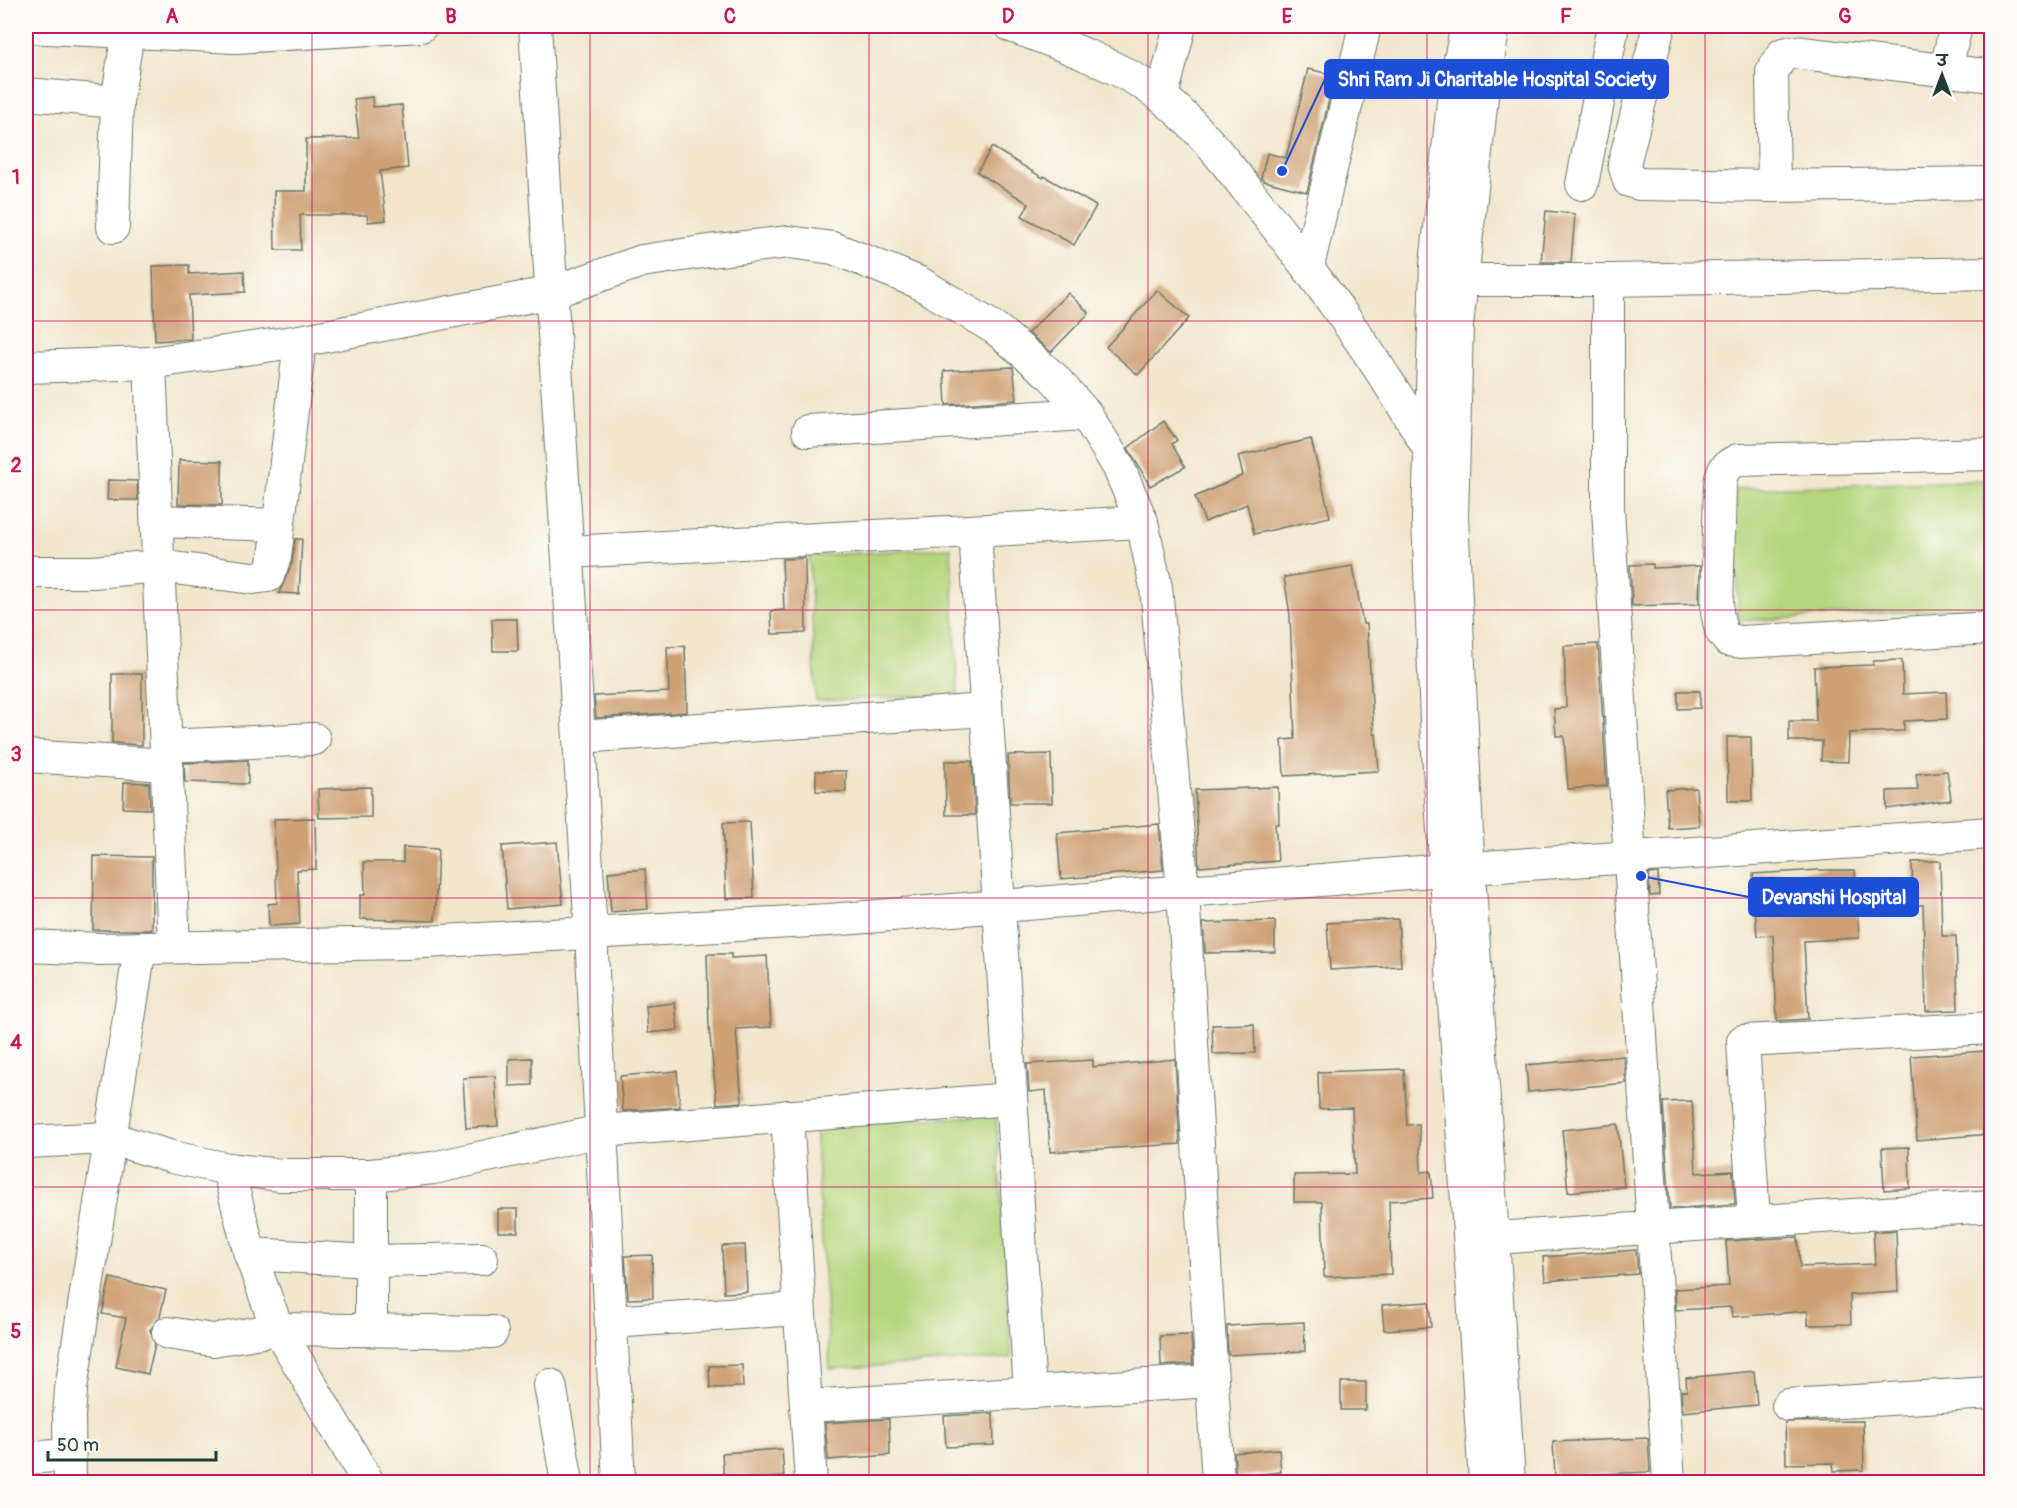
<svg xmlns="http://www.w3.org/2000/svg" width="2017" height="1508" viewBox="0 0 2017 1508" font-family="Pangolin,'Playpen Sans Deva',sans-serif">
  <rect width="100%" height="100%" fill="#fdfcf7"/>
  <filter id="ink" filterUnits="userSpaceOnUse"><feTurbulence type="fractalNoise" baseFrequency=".0167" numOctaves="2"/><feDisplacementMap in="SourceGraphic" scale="12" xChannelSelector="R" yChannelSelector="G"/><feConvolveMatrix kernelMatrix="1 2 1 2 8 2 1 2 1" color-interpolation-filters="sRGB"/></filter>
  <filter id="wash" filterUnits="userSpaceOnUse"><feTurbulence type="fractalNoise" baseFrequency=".008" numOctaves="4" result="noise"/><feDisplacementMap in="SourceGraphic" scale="24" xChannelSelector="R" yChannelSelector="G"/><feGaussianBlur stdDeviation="1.35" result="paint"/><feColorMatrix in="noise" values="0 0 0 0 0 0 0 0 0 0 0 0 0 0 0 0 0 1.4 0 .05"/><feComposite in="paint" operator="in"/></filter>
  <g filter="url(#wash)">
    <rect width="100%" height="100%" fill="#f2e6cd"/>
    <!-- green -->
    <g fill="#b5d57c" stroke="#6a8958" stroke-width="1.5">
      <path d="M 1991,480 L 1991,607 L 1738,621 L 1736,489 Z"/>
      <path d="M 951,548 L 958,694 L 816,701 L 809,556 Z"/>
      <path d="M 996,1115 L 1011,1358 L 830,1369 L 815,1126 Z"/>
    </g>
    <g id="blocks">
      <!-- building -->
      <g fill="#cea075">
        <path d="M 1308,69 L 1335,75 L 1307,192 L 1264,181 L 1261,178 L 1267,153 L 1286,158 Z"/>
        <path d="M 372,97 L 373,107 L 402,105 L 408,168 L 380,171 L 386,220 L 368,222 L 367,215 L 300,215 L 301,250 L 275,250 L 274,191 L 306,191 L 306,139 L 359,138 L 354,99 Z"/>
        <path d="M 992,147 L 1043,178 L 1044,176 L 1096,206 L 1074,245 L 1022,216 L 1029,204 L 977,172 Z"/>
        <path d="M 1546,211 L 1575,214 L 1571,262 L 1541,262 Z"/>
        <path d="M 189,265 L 189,274 L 244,271 L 245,292 L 189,295 L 191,339 L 155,341 L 153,266 Z"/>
        <path d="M 1157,290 L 1189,318 L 1138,375 L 1106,347 Z"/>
        <path d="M 1068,293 L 1089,313 L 1051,352 L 1028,333 Z"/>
        <path d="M 1013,367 L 1017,400 L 946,405 L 944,371 Z"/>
        <path d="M 1163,421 L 1177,440 L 1172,444 L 1185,467 L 1150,486 L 1128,448 Z"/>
        <path d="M 1311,439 L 1330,517 L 1254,534 L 1247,504 L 1205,522 L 1195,497 L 1243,475 L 1238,456 Z"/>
        <path d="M 179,460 L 222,461 L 222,505 L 178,504 Z"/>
        <path d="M 108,480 L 137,481 L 138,500 L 107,500 Z"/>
        <path d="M 295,539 L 302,539 L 299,594 L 279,593 L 292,563 Z"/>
        <path d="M 805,558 L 806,633 L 772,634 L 771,611 L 784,610 L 782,559 Z"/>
        <path d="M 1653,564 L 1653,568 L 1700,566 L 1699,604 L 1632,606 L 1630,565 Z"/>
        <path d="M 1353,566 L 1363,624 L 1367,624 L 1374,734 L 1376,734 L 1379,771 L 1284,776 L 1282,740 L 1295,739 L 1290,615 L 1284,577 Z"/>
        <path d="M 492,619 L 517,619 L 518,651 L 493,651 Z"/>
        <path d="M 1598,644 L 1607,786 L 1568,789 L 1564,736 L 1556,736 L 1554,709 L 1566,708 L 1564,646 Z"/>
        <path d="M 685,646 L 687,712 L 596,718 L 594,696 L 669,692 L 667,647 Z"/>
        <path d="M 1902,660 L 1903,694 L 1946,692 L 1947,719 L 1904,721 L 1904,731 L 1849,733 L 1848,762 L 1821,761 L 1822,741 L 1789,741 L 1789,721 L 1816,721 L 1814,667 L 1873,665 L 1873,661 Z"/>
        <path d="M 112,674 L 142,674 L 142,745 L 112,743 Z"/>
        <path d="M 1678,691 L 1700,691 L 1700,708 L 1678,709 Z"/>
        <path d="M 1727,737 L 1751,737 L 1752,801 L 1728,801 Z"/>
        <path d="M 1051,754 L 1052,803 L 1010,803 L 1008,755 Z"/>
        <path d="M 248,760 L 248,784 L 185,782 L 184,763 Z"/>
        <path d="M 945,761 L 972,761 L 975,815 L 946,815 Z"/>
        <path d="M 816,771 L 846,771 L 846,792 L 816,791 Z"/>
        <path d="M 1947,771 L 1951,800 L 1887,809 L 1887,791 L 1918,790 L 1916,774 Z"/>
        <path d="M 124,782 L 149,783 L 150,809 L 123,808 Z"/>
        <path d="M 371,787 L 371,817 L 319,818 L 318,789 Z"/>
        <path d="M 1278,787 L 1279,824 L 1275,824 L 1278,861 L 1199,867 L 1195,790 Z"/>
        <path d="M 1696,788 L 1699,826 L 1668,828 L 1665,790 Z"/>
        <path d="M 315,818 L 316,869 L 297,870 L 300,924 L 269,926 L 268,904 L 277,903 L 274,819 Z"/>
        <path d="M 750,822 L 754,898 L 726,899 L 723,823 Z"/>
        <path d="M 1159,824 L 1163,870 L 1061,879 L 1057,833 Z"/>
        <path d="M 557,842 L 563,904 L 507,909 L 502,846 Z"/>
        <path d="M 403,847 L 438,849 L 435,921 L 360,919 L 360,895 L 365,895 L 364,862 L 403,862 Z"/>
        <path d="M 94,856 L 152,857 L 152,930 L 93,930 Z"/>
        <path d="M 1940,861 L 1942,936 L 1956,936 L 1958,1010 L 1926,1011 L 1923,905 L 1913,905 L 1912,862 Z"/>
        <path d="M 645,869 L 648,909 L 611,912 L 608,872 Z"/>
        <path d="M 1819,870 L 1855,870 L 1859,938 L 1804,941 L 1808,1019 L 1777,1021 L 1773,935 L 1757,936 L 1753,874 Z"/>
        <path d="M 1658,873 L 1659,895 L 1650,896 L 1649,874 Z"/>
        <path d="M 1398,919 L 1401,966 L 1330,970 L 1327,923 Z"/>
        <path d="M 1275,921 L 1275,952 L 1205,953 L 1203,923 Z"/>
        <path d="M 707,954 L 731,954 L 731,958 L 767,956 L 771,1027 L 736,1029 L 742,1102 L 717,1104 L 709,1027 Z"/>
        <path d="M 675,1003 L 678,1030 L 648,1033 L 646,1006 Z"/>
        <path d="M 1254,1024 L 1255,1053 L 1213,1054 L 1212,1025 Z"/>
        <path d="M 1985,1051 L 1991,1134 L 1917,1140 L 1911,1056 Z"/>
        <path d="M 1624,1056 L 1626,1083 L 1528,1092 L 1526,1065 Z"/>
        <path d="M 532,1058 L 532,1085 L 509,1086 L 509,1059 Z"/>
        <path d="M 1175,1059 L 1180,1144 L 1050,1152 L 1046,1090 L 1029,1092 L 1027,1064 L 1093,1060 L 1093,1067 Z"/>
        <path d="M 1404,1069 L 1407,1125 L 1419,1124 L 1421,1172 L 1431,1171 L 1433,1198 L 1389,1201 L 1391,1274 L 1324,1277 L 1322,1202 L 1294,1202 L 1294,1175 L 1355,1174 L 1352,1108 L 1319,1109 L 1318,1072 Z"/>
        <path d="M 677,1071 L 680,1107 L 623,1111 L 620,1076 Z"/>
        <path d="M 495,1076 L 498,1126 L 466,1128 L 463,1078 Z"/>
        <path d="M 1692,1101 L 1696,1173 L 1733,1171 L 1735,1204 L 1670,1209 L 1663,1102 Z"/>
        <path d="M 1618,1124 L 1624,1187 L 1568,1192 L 1562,1130 Z"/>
        <path d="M 1909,1147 L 1910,1188 L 1884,1190 L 1882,1148 Z"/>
        <rect x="498" y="1209" width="20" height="23"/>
        <path d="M 1896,1230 L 1898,1292 L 1850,1295 L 1851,1324 L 1808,1325 L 1808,1311 L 1732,1317 L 1731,1307 L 1676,1310 L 1675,1289 L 1729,1286 L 1726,1241 L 1798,1237 L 1800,1267 L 1875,1264 L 1873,1232 Z"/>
        <path d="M 745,1245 L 747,1292 L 724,1293 L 722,1246 Z"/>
        <path d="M 1636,1250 L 1638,1274 L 1545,1281 L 1543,1257 Z"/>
        <path d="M 652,1255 L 653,1298 L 628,1299 L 625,1256 Z"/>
        <path d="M 110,1278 L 166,1290 L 160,1317 L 150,1330 L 155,1344 L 148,1374 L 116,1367 L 126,1318 L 102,1314 Z"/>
        <path d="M 1429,1302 L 1431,1327 L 1384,1330 L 1382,1305 Z"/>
        <path d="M 1304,1322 L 1305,1351 L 1228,1355 L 1227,1326 Z"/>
        <path d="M 1191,1335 L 1193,1364 L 1161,1366 L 1160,1336 Z"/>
        <path d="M 742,1365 L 743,1387 L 710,1388 L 709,1366 Z"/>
        <path d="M 1754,1371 L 1757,1405 L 1683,1412 L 1681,1391 L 1687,1391 L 1686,1378 Z"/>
        <rect x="1341" y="1382" width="25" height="28"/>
        <path d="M 993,1413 L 994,1445 L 946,1447 L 944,1416 Z"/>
        <path d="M 889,1419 L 890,1455 L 828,1460 L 825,1423 Z"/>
        <path d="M 1863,1421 L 1864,1470 L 1834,1471 L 1833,1463 L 1786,1464 L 1785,1422 Z"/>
        <path d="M 1648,1438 L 1650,1472 L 1555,1476 L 1553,1442 Z"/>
        <path d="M 782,1449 L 784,1477 L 724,1481 L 722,1453 Z"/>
        <path d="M 1279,1449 L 1281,1472 L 1236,1477 L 1234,1453 Z"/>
      </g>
    </g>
  </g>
  <g filter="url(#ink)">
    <use href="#blocks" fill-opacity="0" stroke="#69786a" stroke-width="1.5"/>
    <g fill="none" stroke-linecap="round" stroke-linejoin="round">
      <!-- minor casing -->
      <g stroke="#69786a" stroke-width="34">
        <g id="minor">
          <path d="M 535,26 L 591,933 L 619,1482"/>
          <path d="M 1011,26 C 1056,42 1126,68 1163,98 C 1201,128 1230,168 1260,206 C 1322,284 1380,363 1429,449"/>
          <path d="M 1467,26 L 1455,83 L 1436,265 L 1428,519 L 1436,721 L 1485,1482"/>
          <path d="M 1494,26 L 1483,88 L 1457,326 L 1452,516 L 1468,856 L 1509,1482"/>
          <path d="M 1659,26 L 1624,164 L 1629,181 L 1640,184 L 1774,186 L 1992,183"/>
          <path d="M 26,27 L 236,37 L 421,26"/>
          <path d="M 1946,69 L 1956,26"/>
          <path d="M 26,94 L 117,102"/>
          <path d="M 1162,96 L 1180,26"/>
          <path d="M 1582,184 L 1613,26"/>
          <path d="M 1774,186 L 1772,72 L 1783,54 L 1794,52 L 1992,76"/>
          <path d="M 113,227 L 117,102 L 128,32"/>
          <path d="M 1308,266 L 1365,26"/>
          <path d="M 1440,280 L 1608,280 L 1992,273"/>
          <path d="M 1608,280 L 1608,509 L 1669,1482"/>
          <path d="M 150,363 L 174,947"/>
          <path d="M 26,367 L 150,363 L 300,341 L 553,292 L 642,261 L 709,251 L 789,242 L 833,248 L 918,282 L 996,329 L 1053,377 L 1086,414 L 1118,466 L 1142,522 L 1156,587 L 1183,891 L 1218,1482"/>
          <path d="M 808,431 L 1086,414"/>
          <path d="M 1992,454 L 1738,460 C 1725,466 1722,470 1720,484 L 1717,612 L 1721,631 L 1728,640 L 1741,642 L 1992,628"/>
          <path d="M 157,521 L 278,525"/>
          <path d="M 975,531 L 1030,1392"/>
          <path d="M 568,552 L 1142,522"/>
          <path d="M 26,572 L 93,572 L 158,566 L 253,578 L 268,576 L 275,557 L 300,341"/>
          <path d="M 579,737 L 986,710"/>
          <path d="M 166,746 L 314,739"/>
          <path d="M 26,756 L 167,765"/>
          <path d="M 26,946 L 100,949 L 405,943 L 829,920 L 1469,868 L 1992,833"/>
          <path d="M 787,1116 L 811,1482"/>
          <path d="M 26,1142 L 110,1138 L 172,1157 L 228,1169 L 280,1175 L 371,1175 L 433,1168 L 601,1131 L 1011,1099"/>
          <path d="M 228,1169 L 250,1254 L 276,1325 L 368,1482"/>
          <path d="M 1754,1220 L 1743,1041 L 1992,1028"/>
          <path d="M 1494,1238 L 1992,1206"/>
          <path d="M 250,1254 L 370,1261 L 482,1259"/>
          <path d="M 611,1322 L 799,1309"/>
          <path d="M 371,1329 L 371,1175"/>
          <path d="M 168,1333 L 213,1340 L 279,1329 L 492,1332"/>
          <path d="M 550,1385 L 567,1482"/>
          <path d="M 1788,1405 L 1992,1393"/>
          <path d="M 806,1406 L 1212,1381"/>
          <path d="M 26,1458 L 69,1455"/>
          <path d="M 70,1482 L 69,1416 L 71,1389 L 140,948"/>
        </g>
      </g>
      <!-- minor -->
      <use href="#minor" stroke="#fff" stroke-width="32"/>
    </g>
  </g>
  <!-- grid -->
  <path fill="none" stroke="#c2185b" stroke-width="1.5" stroke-opacity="0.55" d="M 312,26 L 312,1482M 590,26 L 590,1482M 869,26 L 869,1482M 1148,26 L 1148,1482M 1427,26 L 1427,1482M 1705,26 L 1705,1482M 26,321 L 1992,321M 26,610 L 1992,610M 26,898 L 1992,898M 26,1187 L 1992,1187"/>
  <!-- callouts -->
  <path fill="none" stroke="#1d4ed8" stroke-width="2" d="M1282 171L1325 79M1641 876L1749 897"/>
  <g fill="#1d4ed8" stroke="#fdfcf7" stroke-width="2">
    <circle cx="1282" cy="171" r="6"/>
    <circle cx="1641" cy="876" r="6"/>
  </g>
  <g fill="#1d4ed8" stroke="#1d4ed8" stroke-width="2">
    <rect x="1325" y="60" width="343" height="38" rx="6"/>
    <rect x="1749" y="878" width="169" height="38" rx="6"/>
  </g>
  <g font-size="20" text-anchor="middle" font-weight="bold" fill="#fff">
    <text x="1497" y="86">Shri Ram Ji Charitable Hospital Society</text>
    <text x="1834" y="904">Devanshi Hospital</text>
  </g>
  <!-- margin -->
  <rect width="2017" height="1508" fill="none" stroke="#fdfcf7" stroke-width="66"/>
  <!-- north arrow -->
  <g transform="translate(1942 75)" stroke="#fdfcf7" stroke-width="4.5" paint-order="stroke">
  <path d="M0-4.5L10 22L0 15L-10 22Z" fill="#1f3d34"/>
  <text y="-9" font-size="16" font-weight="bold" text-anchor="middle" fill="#1f3d34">उ</text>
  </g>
  <!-- scale -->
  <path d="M48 1451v9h168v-9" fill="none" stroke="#1f3d34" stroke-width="3"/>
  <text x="57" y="1451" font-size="18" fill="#1f3d34" stroke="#fdfcf7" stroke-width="4.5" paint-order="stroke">50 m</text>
  <rect x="33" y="33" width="1951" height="1442" fill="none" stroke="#c2185b" stroke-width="2"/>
  <g font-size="20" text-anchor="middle" font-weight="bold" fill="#c2185b">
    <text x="172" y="23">A</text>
    <text x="451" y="23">B</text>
    <text x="730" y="23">C</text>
    <text x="1008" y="23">D</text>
    <text x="1287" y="23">E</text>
    <text x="1566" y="23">F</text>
    <text x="1845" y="23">G</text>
    <text x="16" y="184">1</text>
    <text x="16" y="472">2</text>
    <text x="16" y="761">3</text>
    <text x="16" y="1049">4</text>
    <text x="16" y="1338">5</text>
  </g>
</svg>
